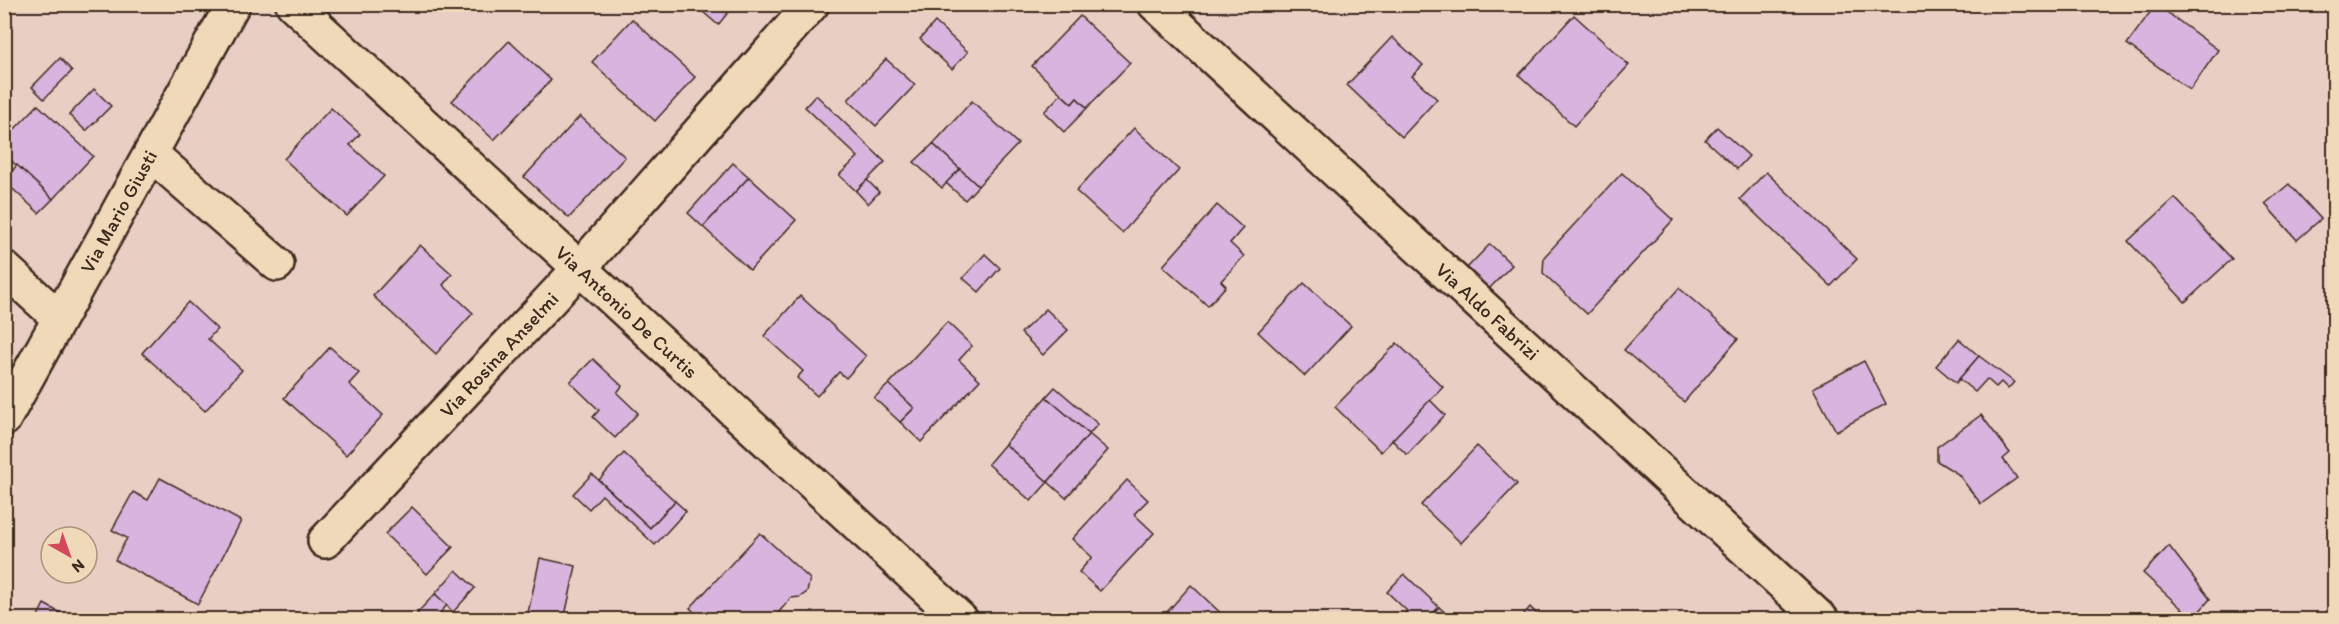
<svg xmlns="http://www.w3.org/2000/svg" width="2339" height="624" viewBox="0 0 2339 624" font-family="Itim,sans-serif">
  <rect width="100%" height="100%" fill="#e9cec4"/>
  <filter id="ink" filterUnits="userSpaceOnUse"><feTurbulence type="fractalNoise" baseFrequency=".0167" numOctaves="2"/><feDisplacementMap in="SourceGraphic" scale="12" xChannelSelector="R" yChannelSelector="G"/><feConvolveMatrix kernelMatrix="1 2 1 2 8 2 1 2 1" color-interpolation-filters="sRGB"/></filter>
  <g filter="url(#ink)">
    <!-- building -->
    <g fill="#d8b4de" stroke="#3b2a1e" stroke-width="1.5">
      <path d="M 433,4 L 452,4 L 444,14 Z"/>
      <path d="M 694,4 L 735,4 L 718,25 Z"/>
      <path d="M 2156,4 L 2218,50 L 2190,90 L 2127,44 Z"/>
      <path d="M 1574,15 L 1629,65 L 1574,126 L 1519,75 Z"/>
      <path d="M 1080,16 L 1130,63 L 1087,108 L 1077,98 L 1072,104 L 1032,66 Z"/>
      <path d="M 632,19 L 695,77 L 655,121 L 592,62 Z"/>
      <path d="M 935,22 L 968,52 L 952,69 L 920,39 Z"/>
      <path d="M 1392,37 L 1423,65 L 1412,76 L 1437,99 L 1402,137 L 1347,85 Z"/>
      <path d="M 509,41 L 551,80 L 494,140 L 452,101 Z"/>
      <path d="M 60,58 L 72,71 L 44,99 L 32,87 Z"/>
      <path d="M 886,59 L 915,85 L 876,126 L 848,100 Z"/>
      <path d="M 94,89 L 111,106 L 86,131 L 69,115 Z"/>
      <path d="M 1061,94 L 1072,104 L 1077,98 L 1087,108 L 1064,132 L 1044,112 Z"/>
      <path d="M 816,95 L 885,162 L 856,191 L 839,175 L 858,157 L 805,107 Z"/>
      <path d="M 972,101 L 1018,144 L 978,186 L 933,144 Z"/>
      <path d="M 38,105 L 93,156 L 53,199 L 4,154 L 4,140 Z"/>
      <path d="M 331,108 L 360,134 L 350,145 L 384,176 L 347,216 L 284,159 Z"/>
      <path d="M 580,116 L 625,157 L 569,218 L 524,177 Z"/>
      <path d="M 1717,127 L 1749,156 L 1737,169 L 1705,140 Z"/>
      <path d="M 1134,128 L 1179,170 L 1122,233 L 1076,191 Z"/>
      <path d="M 933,144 L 960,169 L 942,188 L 914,162 Z"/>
      <path d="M 733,163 L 749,177 L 703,227 L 688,213 Z"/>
      <path d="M 17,165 L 53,199 L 39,213 L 4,181 Z"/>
      <path d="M 960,169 L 978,186 L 965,200 L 946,183 Z"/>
      <path d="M 1766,172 L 1857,259 L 1831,286 L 1740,199 Z"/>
      <path d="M 1622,173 L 1673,220 L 1587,314 L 1543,273 L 1544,257 Z"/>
      <path d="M 749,177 L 796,220 L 750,270 L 703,227 Z"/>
      <path d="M 867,180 L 879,192 L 868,204 L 856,191 Z"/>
      <path d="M 2289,184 L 2321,219 L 2297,240 L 2265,204 Z"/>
      <path d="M 2175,198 L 2232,259 L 2185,302 L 2128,241 Z"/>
      <path d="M 1217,205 L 1243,228 L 1230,243 L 1244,256 L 1221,281 L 1226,286 L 1208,306 L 1163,266 Z"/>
      <path d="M 1490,244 L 1512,265 L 1486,292 L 1464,271 Z"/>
      <path d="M 420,245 L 452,274 L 443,285 L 473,313 L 436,354 L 373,296 Z"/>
      <path d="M 985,254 L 1000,268 L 979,292 L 963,278 Z"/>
      <path d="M 1304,283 L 1351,326 L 1305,376 L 1258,332 Z"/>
      <path d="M 1679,288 L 1738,339 L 1684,402 L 1624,350 Z"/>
      <path d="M 800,296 L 866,356 L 846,378 L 839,372 L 817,396 L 797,378 L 803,371 L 764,336 Z"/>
      <path d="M 188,302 L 217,329 L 208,339 L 242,370 L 205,411 L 142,353 Z"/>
      <path d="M 1046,309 L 1068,330 L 1043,355 L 1021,333 Z"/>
      <path d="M 947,322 L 972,346 L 959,360 L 980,380 L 921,442 L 900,422 L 914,408 L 889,384 Z"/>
      <path d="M 1959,339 L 1979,356 L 1956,383 L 1936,366 Z"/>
      <path d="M 1397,343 L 1443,387 L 1381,452 L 1335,407 Z"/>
      <path d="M 330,347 L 359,373 L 349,384 L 383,415 L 346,455 L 284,398 Z"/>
      <path d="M 1979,356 L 2014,382 L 2008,389 L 2001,382 L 1996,387 L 1987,379 L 1975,392 L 1959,379 Z"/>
      <path d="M 593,359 L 622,386 L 617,393 L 638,413 L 615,438 L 593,417 L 599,410 L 570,382 Z"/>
      <path d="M 1864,361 L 1886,404 L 1836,431 L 1813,388 Z"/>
      <path d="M 889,384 L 914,408 L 900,422 L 874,398 Z"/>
      <path d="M 1055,387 L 1098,424 L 1089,434 L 1046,397 Z"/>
      <path d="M 1046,397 L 1089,434 L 1048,482 L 1005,444 Z"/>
      <path d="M 1430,400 L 1445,415 L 1407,455 L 1392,440 Z"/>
      <path d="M 1981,415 L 2010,453 L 2003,459 L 2017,478 L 1981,504 L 1958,474 L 1937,461 L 1937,447 Z"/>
      <path d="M 1089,434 L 1108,450 L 1066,498 L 1048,482 Z"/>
      <path d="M 1005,444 L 1048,482 L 1031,501 L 988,464 Z"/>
      <path d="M 1477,446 L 1517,484 L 1461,543 L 1421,505 Z"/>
      <path d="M 624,453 L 675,501 L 650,528 L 599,480 Z"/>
      <path d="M 592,474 L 650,528 L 675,501 L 686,511 L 655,545 L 602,495 L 589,509 L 573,494 Z"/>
      <path d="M 160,478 L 241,521 L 198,604 L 115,560 L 127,538 L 112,530 L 133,492 L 148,500 Z"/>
      <path d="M 1127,480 L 1148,500 L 1134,514 L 1154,533 L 1100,591 L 1079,572 L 1092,557 L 1072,539 Z"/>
      <path d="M 412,507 L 453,547 L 427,574 L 385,534 Z"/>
      <path d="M 760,533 L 810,579 L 807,592 L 800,597 L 791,598 L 772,620 L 702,620 L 690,608 Z"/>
      <path d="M 2169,546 L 2210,599 L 2193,619 L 2143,573 Z"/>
      <path d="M 540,558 L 576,566 L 564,620 L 528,613 Z"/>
      <path d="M 456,570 L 475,588 L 453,612 L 435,594 Z"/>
      <path d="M 1404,574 L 1439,607 L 1427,620 L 1398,620 L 1407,611 L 1387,592 Z"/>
      <path d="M 1191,585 L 1228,620 L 1160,620 Z"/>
      <path d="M 435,594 L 447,605 L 434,620 L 423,620 L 417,613 Z"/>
      <path d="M 44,604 L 73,620 L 36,620 Z"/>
      <path d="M 1439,607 L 1453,620 L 1427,620 Z"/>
      <path d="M 1530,607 L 1543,620 L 1519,620 Z"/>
    </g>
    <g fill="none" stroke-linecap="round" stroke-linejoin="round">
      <!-- minor casing -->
      <g stroke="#3b2a1e" stroke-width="38">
        <g id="minor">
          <path id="s1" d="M 293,4 L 961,620"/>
          <path id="s2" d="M 1155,4 L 1822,620"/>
          <path d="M 151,154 L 277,264"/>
          <path d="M 4,268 L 59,318"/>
          <path id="s3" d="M 4,419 L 233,4"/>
          <path id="s4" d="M 325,541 L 579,269 L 812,4"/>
        </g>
      </g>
      <!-- minor -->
      <use href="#minor" stroke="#f0d9b9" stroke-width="33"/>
    </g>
  </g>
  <g text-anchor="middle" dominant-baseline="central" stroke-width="5" stroke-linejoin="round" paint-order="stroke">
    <!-- street labels -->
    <g font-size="20" fill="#3b2a1e" stroke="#f0d9b9">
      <text stroke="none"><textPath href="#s3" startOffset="237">Via Mario Giusti</textPath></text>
      <text stroke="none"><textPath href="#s1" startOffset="454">Via Antonio De Curtis</textPath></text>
      <text stroke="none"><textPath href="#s2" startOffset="453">Via Aldo Fabrizi</textPath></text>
      <text stroke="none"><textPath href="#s4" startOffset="255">Via Rosina Anselmi</textPath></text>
    </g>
  </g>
  <!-- margin -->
  <rect width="2339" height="624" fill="none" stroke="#f0d9b9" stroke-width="24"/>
  <rect x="12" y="12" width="2315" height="600" fill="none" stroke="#3b2a1e" stroke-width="2" filter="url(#ink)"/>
  <!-- north arrow -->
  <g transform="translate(69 555) rotate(140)"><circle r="28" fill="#f0d9b9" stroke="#a8937b" stroke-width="1.5"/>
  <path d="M0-4.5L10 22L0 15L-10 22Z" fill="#d1495b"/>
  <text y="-9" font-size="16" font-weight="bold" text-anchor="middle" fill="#3b2a1e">N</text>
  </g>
</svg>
